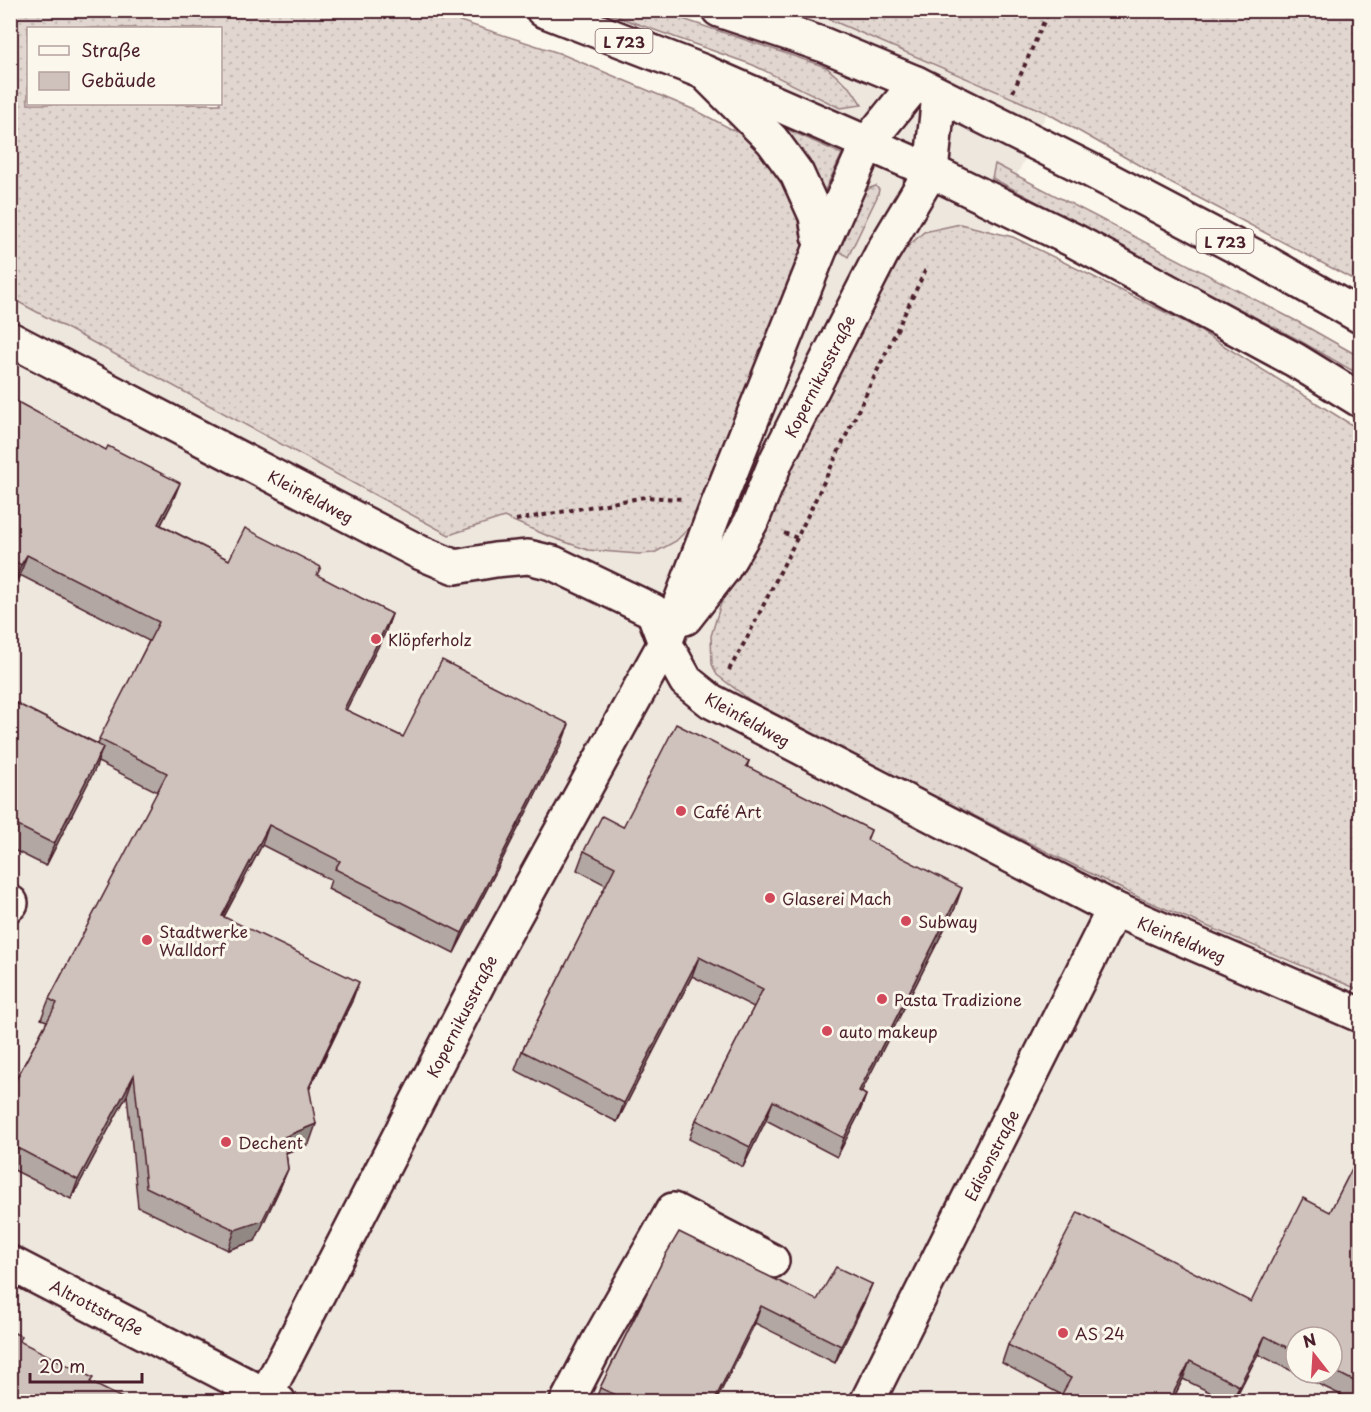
<svg xmlns="http://www.w3.org/2000/svg" width="1371" height="1412" viewBox="0 0 1371 1412" font-family="'Playpen Sans',sans-serif">
  <defs>
    <pattern id="grass-dots" width="8" height="8" patternUnits="userSpaceOnUse" patternTransform="scale(1.5)"><rect width="8" height="8" fill="#e2d7d0"/><path d="M2 2h.1M6 6h.1" fill="none" stroke="#c3b8b3" stroke-width="1.8" stroke-linecap="round"/></pattern>
  </defs>
  <rect width="100%" height="100%" fill="#fbf7ec"/>
  <filter id="ink" filterUnits="userSpaceOnUse"><feTurbulence type="fractalNoise" baseFrequency=".0167" numOctaves="2"/><feDisplacementMap in="SourceGraphic" scale="12" xChannelSelector="R" yChannelSelector="G"/><feConvolveMatrix kernelMatrix="1 2 1 2 8 2 1 2 1" color-interpolation-filters="sRGB"/></filter>
  <g filter="url(#ink)">
    <!-- built -->
    <path fill="#eee7de" fill-rule="evenodd" d="M 796,11 L 810,11 L 1047,113 L 990,231 L 960,224 L 766,712 L 1142,899 L 1360,990 L 1360,1401 L 11,1401 L 10,298 L 449,535 L 504,517 L 548,536 L 588,550 L 639,554 L 654,553 L 771,160 L 741,134 ZM 1296,1337 L 1332,1337 L 1332,1373 L 1296,1373 Z"/>
    <!-- grass -->
    <g fill="url(#grass-dots)" stroke="#967b7e" stroke-width="1.5" fill-rule="evenodd">
      <path d="M 10,11 L 429,11 L 559,53 L 697,111 L 741,134 L 771,160 L 796,211 L 804,255 L 726,459 L 692,525 L 676,541 L 654,553 L 639,554 L 588,550 L 548,536 L 504,517 L 449,535 L 11,298 ZM 28,28 L 220,28 L 220,104 L 28,104 Z"/>
      <path d="M 601,11 L 659,11 L 826,67 L 852,90 L 862,105 L 840,108 L 753,65 Z"/>
      <path d="M 810,11 L 1360,11 L 1360,283 L 1165,180 L 1047,113 Z"/>
      <path d="M 771,122 L 842,154 L 822,196 Z"/>
      <path d="M 995,164 L 1302,324 L 1360,357 L 1360,375 L 1295,338 L 992,178 Z"/>
      <path d="M 876,186 L 879,190 L 877,197 L 848,257 L 838,250 L 864,193 L 870,188 Z"/>
      <path d="M 960,224 L 1013,237 L 1189,324 L 1360,430 L 1360,990 L 1142,899 L 766,712 L 717,675 L 712,664 L 711,636 L 725,590 L 895,258 L 924,232 Z"/>
    </g>
    <g fill="none" stroke-linecap="round" stroke-linejoin="round">
      <!-- minor casing -->
      <g stroke="#4a1f2b" stroke-width="38">
        <g id="minor">
          <path d="M 705,73 L 772,140 L 797,174 L 816,216 L 821,247"/>
          <path d="M 10,339 L 419,552 L 455,567 L 495,560 L 528,557 L 553,563 L 653,611 L 665,643 L 686,681 L 711,701 L 1114,909 L 1360,1015"/>
          <path d="M 685,618 L 724,568 L 751,522 L 776,461 L 823,368 L 882,253 L 931,171 L 939,95"/>
          <path d="M 10,904 L 11,903"/>
          <path d="M 10,1263 L 279,1402"/>
          <path d="M 266,1395 L 488,964 L 665,643 L 716,509 L 821,247 L 868,142 L 916,83"/>
          <path d="M 567,1402 L 597,1344 L 673,1210 L 772,1261"/>
          <path d="M 867,1402 L 1114,909"/>
        </g>
      </g>
      <!-- major casing -->
      <g stroke="#4a1f2b" stroke-width="38">
        <g id="major">
          <path d="M 543,10 L 704,72 L 931,171 L 1073,240 L 1295,360 L 1360,400"/>
          <path d="M 719,10 L 824,45 L 916,83 L 1088,169 L 1258,258 L 1360,316"/>
        </g>
      </g>
      <!-- path -->
      <g stroke="#4a1f2b" stroke-width="4" stroke-dasharray="4.5 4.5" stroke-linecap="butt">
        <path d="M 1013,92 L 1049,10"/>
        <path d="M 516,520 L 645,497 L 683,499"/>
        <path d="M 784,533 L 797,538"/>
        <path d="M 729,670 L 747,638 L 797,538 L 927,267"/>
      </g>
      <!-- minor -->
      <use href="#minor" stroke="#fbf7ec" stroke-width="33"/>
      <!-- major -->
      <use href="#major" stroke="#fbf7ec" stroke-width="33"/>
    </g>
    <!-- wall -->
    <g fill="#b2a7a2" stroke="#4a1f2b" stroke-width="1.5">
      <path d="M 10,406 L 172,503 L 161,525 L 229,560 L 318,576 L 392,614 L 385,633 L 346,710 L 403,737 L 562,743 L 454,953 L 328,889 L 331,880 L 262,845 L 224,917 L 352,1001 L 309,1090 L 309,1144 L 286,1153 L 288,1169 L 280,1188 L 255,1241 L 228,1250 L 138,1207 L 127,1095 L 71,1199 L 10,1168 L 10,1091 L 47,1021 L 41,1019 L 49,999 L 158,792 L 98,762 L 95,769 L 46,866 L 10,848 L 10,700 L 98,744 L 149,641 L 20,575 L 14,585 L 10,583 Z"/>
      <path d="M 749,761 L 747,767 L 871,830 L 867,840 L 955,908 L 861,1092 L 866,1095 L 859,1114 L 837,1157 L 766,1120 L 743,1167 L 689,1139 L 696,1120 L 754,1007 L 692,976 L 617,1122 L 515,1070 L 522,1051 L 606,885 L 577,870 L 584,851 Z"/>
      <path d="M 1360,1153 L 1360,1307 L 1357,1315 L 1360,1317 L 1360,1401 L 1353,1401 L 1296,1373 L 1332,1373 L 1332,1337 L 1296,1337 L 1296,1373 L 1258,1354 L 1234,1401 L 1228,1401 L 1183,1379 L 1172,1401 L 1058,1401 L 1062,1395 L 1002,1363 L 1008,1345 L 1251,1302 L 1330,1212 Z"/>
      <path d="M 666,1254 L 817,1300 L 872,1284 L 865,1301 L 835,1363 L 755,1323 L 716,1401 L 595,1401 L 600,1388 Z"/>
    </g>
    <!-- shaded-wall -->
    <g fill="#918884" stroke="#4a1f2b" stroke-width="1.5">
      <path d="M 180,483 L 172,503 L 151,544 L 158,524 Z"/>
      <path d="M 27,555 L 20,575 L 14,585 L 21,565 Z"/>
      <path d="M 392,614 L 385,633 L 337,728 L 344,709 Z"/>
      <path d="M 569,724 L 562,743 L 454,953 L 462,933 Z"/>
      <path d="M 103,747 L 95,769 L 46,866 L 54,844 Z"/>
      <path d="M 269,825 L 262,845 L 214,935 L 222,916 Z"/>
      <path d="M 962,888 L 955,908 L 852,1110 L 859,1091 Z"/>
      <path d="M 699,957 L 692,976 L 617,1122 L 624,1103 Z"/>
      <path d="M 359,982 L 352,1001 L 301,1106 L 309,1087 Z"/>
      <path d="M 134,1075 L 127,1095 L 71,1199 L 78,1180 Z"/>
      <path d="M 866,1095 L 859,1114 L 837,1157 L 844,1138 Z"/>
      <path d="M 773,1101 L 766,1120 L 743,1167 L 750,1147 Z"/>
      <path d="M 316,1124 L 309,1144 L 277,1156 L 284,1137 Z"/>
      <path d="M 288,1169 L 280,1188 L 255,1241 L 228,1250 L 235,1230 Z"/>
      <path d="M 872,1284 L 865,1301 L 835,1363 L 841,1346 Z"/>
      <path d="M 1360,1302 L 1360,1307 L 1348,1332 L 1355,1314 Z"/>
      <path d="M 761,1306 L 755,1323 L 716,1401 L 714,1401 Z"/>
      <path d="M 1265,1336 L 1258,1354 L 1233,1401 L 1239,1386 Z"/>
      <path d="M 1190,1361 L 1183,1379 L 1172,1401 L 1169,1401 Z"/>
    </g>
    <!-- building -->
    <g fill="#cfc2bc" stroke="#4a1f2b" stroke-width="1.5">
      <path d="M 14,400 L 106,450 L 108,446 L 180,483 L 158,524 L 229,560 L 245,528 L 321,567 L 317,575 L 392,614 L 344,709 L 403,737 L 442,660 L 569,724 L 462,933 L 335,869 L 340,861 L 269,825 L 222,916 L 359,982 L 309,1087 L 316,1124 L 284,1137 L 288,1169 L 262,1221 L 235,1230 L 146,1187 L 134,1075 L 78,1180 L 10,1144 L 10,1091 L 57,1003 L 49,999 L 167,773 L 99,739 L 159,622 L 27,555 L 21,565 L 10,559 L 10,406 Z"/>
      <path d="M 10,700 L 103,747 L 54,844 L 10,822 Z"/>
      <path d="M 676,724 L 749,761 L 746,766 L 871,830 L 867,840 L 962,888 L 859,1091 L 866,1095 L 844,1138 L 773,1101 L 750,1147 L 696,1120 L 763,989 L 699,957 L 624,1103 L 522,1051 L 615,867 L 584,851 L 602,816 L 623,827 Z"/>
      <path d="M 1360,1153 L 1360,1302 L 1355,1314 L 1360,1317 L 1360,1384 L 1332,1370 L 1332,1337 L 1296,1337 L 1296,1352 L 1265,1336 L 1239,1386 L 1190,1361 L 1169,1401 L 1058,1401 L 1071,1378 L 1008,1345 L 1078,1212 L 1251,1302 L 1303,1198 L 1330,1212 Z"/>
      <path d="M 679,1232 L 817,1300 L 836,1267 L 872,1284 L 841,1346 L 761,1306 L 714,1401 L 628,1401 L 600,1388 L 666,1254 Z"/>
      <path d="M 10,1331 L 21,1336 L 19,1341 L 93,1378 L 90,1382 L 128,1401 L 10,1401 Z"/>
    </g>
  </g>
  <!-- markers -->
  <g fill="#d1495b" stroke="#fbf7ec" stroke-width="2">
    <circle cx="376" cy="639" r="6"/>
    <circle cx="681" cy="811" r="6"/>
    <circle cx="770" cy="898" r="6"/>
    <circle cx="906" cy="921" r="6"/>
    <circle cx="147" cy="940" r="6"/>
    <circle cx="882" cy="999" r="6"/>
    <circle cx="827" cy="1031" r="6"/>
    <circle cx="226" cy="1142" r="6"/>
    <circle cx="1063" cy="1333" r="6"/>
  </g>
  <g text-anchor="middle" dominant-baseline="central" stroke-width="6" stroke-linejoin="round" paint-order="stroke">
    <!-- shield labels -->
    <g fill="#fbf7ec" stroke="#7f6065" stroke-width="1.5">
      <rect x="595.5" y="29" width="57" height="24" rx="4.5"/>
      <rect x="1196.5" y="229" width="57" height="24" rx="4.5"/>
    </g>
    <g font-size="15" font-weight="bold" fill="#4a1f2b">
      <text x="624" y="41">L 723</text>
      <text x="1225" y="241">L 723</text>
    </g>
    <!-- street labels -->
    <g font-size="16" fill="#4a1f2b" stroke="#fbf7ec">
      <text transform="translate(819 376) rotate(-63)">Kopernikusstraße</text>
      <text transform="translate(311 496) rotate(28)">Kleinfeldweg</text>
      <text transform="translate(748 719) rotate(29)">Kleinfeldweg</text>
      <text transform="translate(1182 939) rotate(23)">Kleinfeldweg</text>
      <text transform="translate(461 1016) rotate(-63)">Kopernikusstraße</text>
      <text transform="translate(991 1155) rotate(-63)">Edisonstraße</text>
      <text transform="translate(97 1307) rotate(27)">Altrottstraße</text>
    </g>
    <!-- poi labels -->
    <g font-size="16" fill="#4a1f2b" stroke="#fbf7ec" text-anchor="start">
      <text x="388" y="639">Klöpferholz</text>
      <text x="693" y="811">Café Art</text>
      <text x="782" y="898">Glaserei Mach</text>
      <text x="918" y="921">Subway</text>
      <text x="159" y="931">Stadtwerke<tspan x="159" dy="18">Walldorf</tspan></text>
      <text x="894" y="999">Pasta Tradizione</text>
      <text x="839" y="1031">auto makeup</text>
      <text x="238" y="1142">Dechent</text>
      <text x="1075" y="1333">AS 24</text>
    </g>
  </g>
  <!-- margin -->
  <rect width="1371" height="1412" fill="none" stroke="#fbf7ec" stroke-width="36"/>
  <rect x="18" y="18" width="1335" height="1376" fill="none" stroke="#4a1f2b" stroke-width="2" filter="url(#ink)"/>
  <!-- legend -->
  <rect x="27" y="27" width="195" height="78" fill="#fbf7ec" stroke="#b4a19f" stroke-width="1.5"/>
  <rect x="39" y="46" width="30" height="9" fill="#fbf7ec" stroke="#b4a19f" stroke-width="1.5"/>
  <text x="81" y="57" font-size="18" fill="#4a1f2b">Straße</text>
  <rect x="39" y="72" width="30" height="18" fill="#cfc2bc" stroke="#b4a19f" stroke-width="1.5"/>
  <text x="81" y="87" font-size="18" fill="#4a1f2b">Gebäude</text>
  <!-- north arrow -->
  <g transform="translate(1314 1355) rotate(343)"><circle r="28" fill="#fbf7ec" stroke="#b4a19f" stroke-width="1.5"/>
  <path d="M0-4.5L10 22L0 15L-10 22Z" fill="#d1495b"/>
  <text y="-9" font-size="16" font-weight="bold" text-anchor="middle" fill="#4a1f2b">N</text>
  </g>
  <!-- scale -->
  <path d="M30 1373v9h112v-9" fill="none" stroke="#4a1f2b" stroke-width="3"/>
  <text x="39" y="1373" font-size="18" fill="#4a1f2b" stroke="#fbf7ec" stroke-width="4.5" paint-order="stroke">20 m</text>
</svg>
